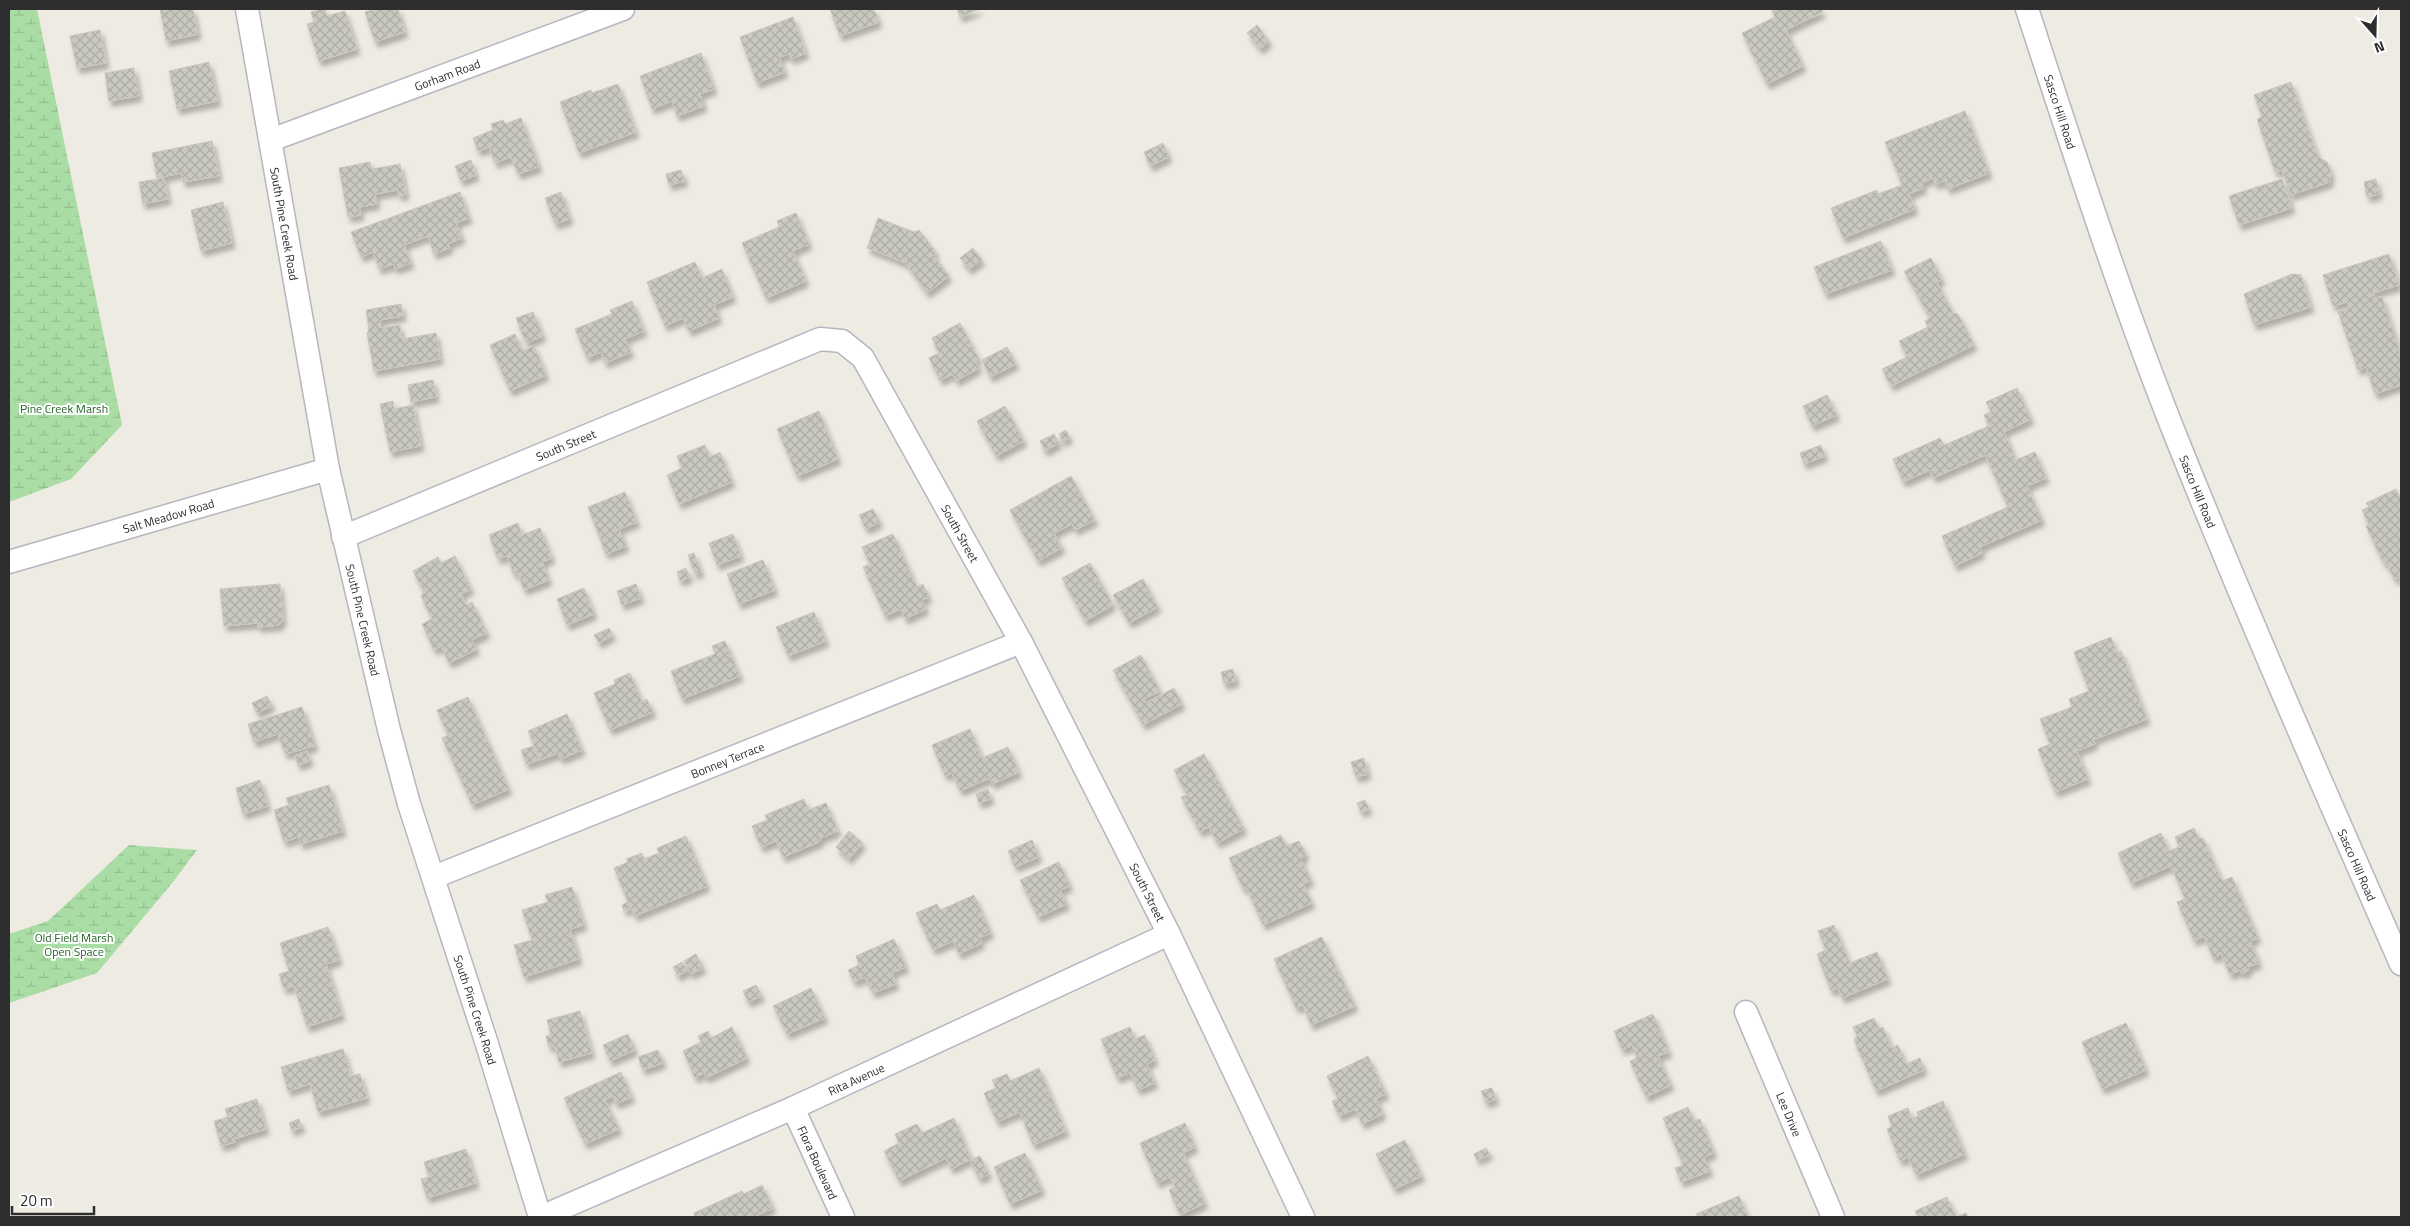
<svg xmlns="http://www.w3.org/2000/svg" width="2410" height="1226" viewBox="0 0 2410 1226" font-family="'Titillium Web',sans-serif">
  <defs>
    <pattern id="wetland-marsh" width="20" height="14" patternUnits="userSpaceOnUse" patternTransform="scale(1.25)"><rect width="20" height="14" fill="#aadda6"/><path d="M1 5h8M5 5V1M11 12h8M15 12V8" fill="none" stroke="#93be8f"/></pattern>
    <pattern id="building-cross-hatch" width="8" height="8" patternUnits="userSpaceOnUse" patternTransform="scale(1.25)"><rect width="8" height="8" fill="#cac9c0"/><path d="M0 0l8 8M0 8l8-8" fill="none" stroke="#aeada5"/></pattern>
    <filter id="shadow"><feDropShadow dx="3" dy="5.5" stdDeviation="2.5" flood-color="#0004"/></filter>
  </defs>
  <rect width="100%" height="100%" fill="#edebe2"/>
  <!-- wetland -->
  <g fill="url(#wetland-marsh)">
    <path d="M 9,9 L 37,9 L 122,425 L 71,479 L 9,502 Z"/>
    <path d="M 129,845 L 197,850 L 173,882 L 97,973 L 9,1003 L 9,934 L 48,921 Z"/>
  </g>
  <!-- building -->
  <g fill="url(#building-cross-hatch)" stroke="#c9c8bc" filter="url(#shadow)">
    <path d="M 160,9 L 193,9 L 198,34 L 166,41 Z"/>
    <path d="M 321,9 L 325,9 L 327,16 L 345,11 L 357,49 L 319,61 L 307,24 L 314,22 L 311,12 Z"/>
    <path d="M 376,9 L 398,9 L 405,32 L 375,42 L 365,12 Z"/>
    <path d="M 830,9 L 874,9 L 879,22 L 840,36 Z"/>
    <path d="M 957,9 L 980,9 L 960,17 Z"/>
    <path d="M 1771,9 L 1821,9 L 1823,12 L 1786,30 L 1803,66 L 1767,84 L 1742,33 L 1775,17 Z"/>
    <path d="M 793,17 L 806,53 L 791,59 L 789,54 L 779,57 L 785,72 L 757,83 L 740,37 Z"/>
    <path d="M 1257,25 L 1269,41 L 1260,49 L 1247,33 Z"/>
    <path d="M 100,30 L 106,63 L 77,68 L 70,36 Z"/>
    <path d="M 701,53 L 714,89 L 700,94 L 704,106 L 677,116 L 672,101 L 652,109 L 640,76 Z"/>
    <path d="M 209,62 L 218,101 L 177,109 L 169,71 Z"/>
    <path d="M 134,68 L 139,96 L 109,101 L 105,73 Z"/>
    <path d="M 2291,82 L 2318,157 L 2327,162 L 2331,172 L 2330,182 L 2291,195 L 2282,170 L 2275,172 L 2257,119 L 2262,117 L 2254,95 Z"/>
    <path d="M 618,84 L 636,132 L 579,153 L 560,102 L 591,90 L 592,93 Z"/>
    <path d="M 1965,111 L 1989,173 L 1948,189 L 1945,181 L 1935,184 L 1933,178 L 1921,183 L 1924,188 L 1909,194 L 1915,209 L 1843,238 L 1831,208 L 1877,190 L 1878,194 L 1902,185 L 1885,142 Z"/>
    <path d="M 521,118 L 539,167 L 518,174 L 511,157 L 495,163 L 489,147 L 478,151 L 473,138 L 493,130 L 491,124 L 503,120 L 505,124 Z"/>
    <path d="M 212,141 L 219,176 L 183,182 L 181,173 L 157,178 L 152,153 Z"/>
    <path d="M 1163,143 L 1169,157 L 1150,166 L 1144,152 Z"/>
    <path d="M 471,160 L 476,175 L 461,181 L 455,166 Z"/>
    <path d="M 370,162 L 372,169 L 400,164 L 406,194 L 399,196 L 398,190 L 375,194 L 377,204 L 359,207 L 361,215 L 348,217 L 339,168 Z"/>
    <path d="M 681,170 L 685,181 L 669,185 L 666,174 Z"/>
    <path d="M 164,178 L 168,199 L 143,204 L 139,182 Z"/>
    <path d="M 2282,179 L 2292,208 L 2239,225 L 2229,196 Z"/>
    <path d="M 2376,179 L 2379,194 L 2367,197 L 2364,182 Z"/>
    <path d="M 460,192 L 469,218 L 456,223 L 462,238 L 448,244 L 450,248 L 434,254 L 428,236 L 404,245 L 411,263 L 395,269 L 394,264 L 379,269 L 373,252 L 361,257 L 351,232 Z"/>
    <path d="M 561,192 L 570,219 L 555,224 L 545,198 Z"/>
    <path d="M 223,202 L 232,243 L 201,251 L 191,210 Z"/>
    <path d="M 796,213 L 809,244 L 793,251 L 806,281 L 766,298 L 742,243 L 779,227 L 777,221 Z"/>
    <path d="M 878,218 L 914,232 L 919,230 L 936,252 L 934,256 L 949,276 L 927,293 L 906,263 L 867,248 Z"/>
    <path d="M 1881,241 L 1892,270 L 1825,294 L 1814,267 Z"/>
    <path d="M 973,248 L 982,260 L 969,269 L 960,258 Z"/>
    <path d="M 2389,254 L 2399,285 L 2373,293 L 2375,298 L 2382,297 L 2400,352 L 2401,385 L 2375,394 L 2366,367 L 2358,370 L 2338,312 L 2349,308 L 2347,302 L 2333,306 L 2323,275 Z"/>
    <path d="M 1931,258 L 1942,279 L 1937,282 L 1953,313 L 1958,314 L 1974,345 L 1891,386 L 1882,369 L 1907,357 L 1899,341 L 1928,327 L 1925,321 L 1930,318 L 1904,271 Z"/>
    <path d="M 695,262 L 702,278 L 722,269 L 733,297 L 714,305 L 719,318 L 689,331 L 683,318 L 665,326 L 647,282 Z"/>
    <path d="M 2292,274 L 2301,275 L 2311,307 L 2254,325 L 2244,294 Z"/>
    <path d="M 632,301 L 644,331 L 625,339 L 631,352 L 605,363 L 601,352 L 587,358 L 575,329 L 612,314 L 610,310 Z"/>
    <path d="M 401,304 L 403,316 L 380,320 L 381,328 L 400,325 L 402,339 L 436,333 L 440,359 L 374,371 L 367,333 L 369,330 L 366,310 Z"/>
    <path d="M 533,312 L 543,336 L 526,343 L 516,318 Z"/>
    <path d="M 960,323 L 978,357 L 976,362 L 979,368 L 956,381 L 953,374 L 940,380 L 929,358 L 939,353 L 932,338 Z"/>
    <path d="M 515,334 L 522,351 L 534,346 L 546,375 L 510,391 L 490,345 Z"/>
    <path d="M 1007,347 L 1016,364 L 990,377 L 982,360 Z"/>
    <path d="M 433,380 L 436,397 L 411,402 L 408,385 Z"/>
    <path d="M 2017,388 L 2031,419 L 2004,432 L 2016,460 L 2035,452 L 2046,478 L 2027,486 L 2042,520 L 1980,547 L 1982,553 L 1955,566 L 1942,536 L 2008,507 L 1985,455 L 1933,478 L 1930,470 L 1903,482 L 1893,459 L 1940,438 L 1944,445 L 1989,426 L 1984,415 L 1991,412 L 1986,402 Z"/>
    <path d="M 1827,395 L 1837,415 L 1812,426 L 1803,406 Z"/>
    <path d="M 393,401 L 394,409 L 413,405 L 421,446 L 390,452 L 380,404 Z"/>
    <path d="M 1005,406 L 1024,441 L 996,456 L 977,421 Z"/>
    <path d="M 819,411 L 838,459 L 797,476 L 777,429 Z"/>
    <path d="M 1066,430 L 1070,438 L 1062,441 L 1059,434 Z"/>
    <path d="M 1054,434 L 1059,443 L 1045,451 L 1040,441 Z"/>
    <path d="M 705,445 L 710,457 L 720,452 L 732,482 L 679,504 L 667,475 L 682,468 L 677,456 Z"/>
    <path d="M 1821,445 L 1825,456 L 1804,464 L 1800,453 Z"/>
    <path d="M 1071,476 L 1095,520 L 1075,530 L 1072,524 L 1054,533 L 1062,548 L 1038,561 L 1010,510 Z"/>
    <path d="M 2396,489 L 2401,500 L 2401,584 L 2398,577 L 2394,579 L 2387,564 L 2383,562 L 2366,526 L 2369,525 L 2362,510 L 2369,507 L 2366,503 Z"/>
    <path d="M 625,492 L 637,522 L 619,529 L 626,546 L 606,554 L 588,507 Z"/>
    <path d="M 873,509 L 880,522 L 866,529 L 859,515 Z"/>
    <path d="M 518,523 L 522,535 L 540,528 L 552,558 L 542,562 L 549,580 L 524,590 L 518,574 L 513,573 L 507,556 L 498,559 L 489,535 Z"/>
    <path d="M 733,534 L 741,556 L 717,565 L 709,543 Z"/>
    <path d="M 893,534 L 917,587 L 923,584 L 929,597 L 922,600 L 926,609 L 905,619 L 901,609 L 885,616 L 863,567 L 870,564 L 862,547 Z"/>
    <path d="M 694,553 L 701,572 L 695,574 L 688,555 Z"/>
    <path d="M 455,556 L 471,589 L 461,594 L 466,605 L 472,602 L 487,633 L 472,640 L 477,649 L 449,663 L 441,646 L 434,650 L 422,624 L 432,619 L 421,596 L 424,592 L 413,571 L 438,557 L 441,563 Z"/>
    <path d="M 763,560 L 775,590 L 739,604 L 727,574 Z"/>
    <path d="M 1090,563 L 1113,605 L 1085,621 L 1062,578 Z"/>
    <path d="M 686,568 L 690,577 L 680,581 L 677,572 Z"/>
    <path d="M 1143,579 L 1158,607 L 1129,623 L 1113,595 Z"/>
    <path d="M 280,584 L 283,620 L 279,625 L 258,627 L 258,623 L 224,626 L 220,589 Z"/>
    <path d="M 636,584 L 641,598 L 622,605 L 617,591 Z"/>
    <path d="M 584,588 L 594,614 L 567,625 L 557,599 Z"/>
    <path d="M 814,612 L 826,641 L 788,656 L 776,627 Z"/>
    <path d="M 609,628 L 613,635 L 599,643 L 594,635 Z"/>
    <path d="M 2111,637 L 2117,653 L 2121,651 L 2147,719 L 2093,740 L 2095,744 L 2077,751 L 2088,779 L 2055,792 L 2038,749 L 2050,744 L 2040,719 L 2072,707 L 2069,699 L 2089,691 L 2074,652 Z"/>
    <path d="M 725,641 L 740,676 L 682,699 L 671,671 L 715,654 L 712,646 Z"/>
    <path d="M 1141,655 L 1160,691 L 1144,699 L 1146,703 L 1174,688 L 1182,704 L 1143,725 L 1113,670 Z"/>
    <path d="M 1233,669 L 1236,681 L 1224,684 L 1221,672 Z"/>
    <path d="M 630,673 L 642,702 L 647,699 L 653,712 L 610,730 L 594,693 L 615,684 L 614,680 Z"/>
    <path d="M 267,696 L 272,706 L 257,713 L 252,703 Z"/>
    <path d="M 468,697 L 509,789 L 472,805 L 442,738 L 448,735 L 437,710 Z"/>
    <path d="M 302,707 L 315,746 L 285,754 L 278,734 L 254,742 L 248,724 Z"/>
    <path d="M 567,714 L 582,750 L 561,759 L 558,753 L 540,760 L 528,731 Z"/>
    <path d="M 970,729 L 982,758 L 1008,747 L 1019,772 L 992,784 L 990,778 L 960,791 L 952,773 L 945,776 L 932,745 Z"/>
    <path d="M 533,746 L 539,760 L 526,764 L 521,750 Z"/>
    <path d="M 307,751 L 310,761 L 298,765 L 295,756 Z"/>
    <path d="M 1204,754 L 1244,829 L 1217,843 L 1209,827 L 1200,832 L 1181,797 L 1187,795 L 1174,770 Z"/>
    <path d="M 1364,758 L 1368,774 L 1356,777 L 1351,762 Z"/>
    <path d="M 260,780 L 268,806 L 243,814 L 236,788 Z"/>
    <path d="M 329,785 L 343,831 L 301,844 L 298,837 L 284,842 L 274,810 L 289,805 L 286,798 Z"/>
    <path d="M 988,789 L 991,799 L 979,803 L 976,794 Z"/>
    <path d="M 804,799 L 808,810 L 826,803 L 838,831 L 821,838 L 819,842 L 783,857 L 776,841 L 761,847 L 752,826 L 767,820 L 765,815 Z"/>
    <path d="M 1365,800 L 1369,809 L 1361,812 L 1357,803 Z"/>
    <path d="M 2194,828 L 2199,839 L 2203,838 L 2222,881 L 2232,877 L 2258,938 L 2250,941 L 2259,963 L 2248,967 L 2249,970 L 2242,974 L 2240,970 L 2230,975 L 2221,954 L 2213,958 L 2204,936 L 2194,941 L 2177,902 L 2185,899 L 2171,866 L 2131,883 L 2118,853 L 2161,833 L 2169,851 L 2179,847 L 2175,837 Z"/>
    <path d="M 849,831 L 863,843 L 849,859 L 836,847 Z"/>
    <path d="M 1281,835 L 1286,846 L 1299,841 L 1306,854 L 1301,860 L 1311,880 L 1303,884 L 1312,903 L 1263,925 L 1246,887 L 1243,889 L 1229,858 Z"/>
    <path d="M 686,836 L 707,886 L 635,916 L 631,908 L 624,911 L 622,905 L 628,902 L 614,868 L 628,862 L 626,859 L 642,853 L 644,859 L 659,853 L 657,848 Z"/>
    <path d="M 1032,840 L 1039,857 L 1015,867 L 1008,851 Z"/>
    <path d="M 1059,862 L 1070,886 L 1060,890 L 1067,904 L 1038,917 L 1020,880 Z"/>
    <path d="M 572,887 L 584,925 L 570,929 L 579,959 L 524,977 L 514,945 L 532,940 L 522,910 L 548,902 L 545,895 Z"/>
    <path d="M 974,895 L 991,933 L 979,938 L 982,943 L 959,954 L 953,941 L 933,950 L 916,913 L 937,904 L 940,910 Z"/>
    <path d="M 1834,925 L 1850,963 L 1877,952 L 1888,979 L 1842,998 L 1838,988 L 1831,991 L 1817,954 L 1826,950 L 1818,931 Z"/>
    <path d="M 328,927 L 339,960 L 326,964 L 342,1015 L 307,1027 L 294,986 L 284,989 L 279,974 L 289,971 L 280,943 Z"/>
    <path d="M 1322,937 L 1355,1006 L 1311,1025 L 1303,1005 L 1296,1008 L 1274,959 Z"/>
    <path d="M 894,939 L 906,967 L 892,973 L 896,984 L 873,993 L 865,977 L 854,982 L 848,970 L 859,965 L 856,956 Z"/>
    <path d="M 696,954 L 703,968 L 691,974 L 684,961 Z"/>
    <path d="M 682,962 L 688,970 L 678,976 L 673,967 Z"/>
    <path d="M 756,985 L 762,996 L 748,1002 L 743,991 Z"/>
    <path d="M 811,988 L 825,1018 L 787,1034 L 773,1006 Z"/>
    <path d="M 580,1011 L 592,1053 L 559,1062 L 554,1045 L 549,1047 L 546,1036 L 551,1035 L 547,1020 Z"/>
    <path d="M 1653,1014 L 1669,1052 L 1658,1056 L 1671,1085 L 1646,1097 L 1630,1061 L 1637,1058 L 1632,1045 L 1622,1050 L 1614,1031 Z"/>
    <path d="M 1874,1018 L 1879,1029 L 1883,1027 L 1892,1048 L 1898,1045 L 1906,1064 L 1920,1058 L 1924,1070 L 1876,1091 L 1854,1040 L 1857,1036 L 1853,1027 Z"/>
    <path d="M 2126,1023 L 2146,1070 L 2102,1089 L 2082,1042 Z"/>
    <path d="M 732,1027 L 747,1058 L 706,1078 L 704,1073 L 695,1078 L 683,1051 L 701,1042 L 698,1036 L 708,1031 L 711,1038 Z"/>
    <path d="M 1130,1027 L 1135,1039 L 1145,1035 L 1155,1060 L 1147,1064 L 1155,1083 L 1138,1090 L 1130,1073 L 1117,1078 L 1101,1039 Z"/>
    <path d="M 628,1034 L 635,1050 L 610,1061 L 603,1045 Z"/>
    <path d="M 343,1049 L 351,1076 L 360,1074 L 367,1098 L 318,1112 L 310,1084 L 288,1091 L 281,1067 Z"/>
    <path d="M 658,1050 L 663,1063 L 643,1070 L 638,1057 Z"/>
    <path d="M 1368,1056 L 1386,1094 L 1376,1098 L 1383,1114 L 1362,1124 L 1355,1109 L 1339,1116 L 1332,1101 L 1338,1099 L 1327,1076 Z"/>
    <path d="M 1039,1068 L 1066,1131 L 1033,1145 L 1020,1112 L 997,1122 L 984,1093 L 996,1088 L 992,1080 L 1007,1074 L 1010,1081 Z"/>
    <path d="M 621,1072 L 632,1097 L 616,1104 L 613,1096 L 605,1100 L 619,1129 L 585,1144 L 564,1098 Z"/>
    <path d="M 1492,1088 L 1496,1099 L 1486,1103 L 1481,1091 Z"/>
    <path d="M 257,1099 L 266,1129 L 234,1139 L 235,1142 L 221,1146 L 214,1121 L 228,1117 L 225,1109 Z"/>
    <path d="M 1943,1101 L 1965,1154 L 1916,1175 L 1908,1157 L 1900,1161 L 1887,1129 L 1892,1127 L 1888,1116 L 1908,1108 L 1912,1119 L 1918,1116 L 1917,1112 Z"/>
    <path d="M 1688,1107 L 1694,1121 L 1700,1119 L 1714,1153 L 1704,1157 L 1710,1171 L 1681,1182 L 1675,1168 L 1683,1165 L 1663,1118 Z"/>
    <path d="M 954,1118 L 971,1159 L 951,1169 L 946,1158 L 899,1181 L 884,1151 L 899,1143 L 895,1134 L 917,1124 L 922,1133 Z"/>
    <path d="M 299,1119 L 302,1127 L 292,1131 L 289,1123 Z"/>
    <path d="M 1185,1123 L 1195,1147 L 1183,1153 L 1205,1203 L 1180,1215 L 1169,1190 L 1175,1187 L 1170,1177 L 1157,1183 L 1140,1143 Z"/>
    <path d="M 1405,1140 L 1422,1176 L 1394,1189 L 1376,1154 Z"/>
    <path d="M 1486,1148 L 1490,1154 L 1477,1160 L 1474,1154 Z"/>
    <path d="M 466,1149 L 476,1183 L 427,1198 L 421,1179 L 429,1177 L 424,1162 Z"/>
    <path d="M 1025,1153 L 1042,1190 L 1010,1204 L 994,1167 Z"/>
    <path d="M 980,1156 L 989,1174 L 979,1179 L 970,1160 Z"/>
    <path d="M 762,1185 L 773,1208 L 753,1217 L 695,1217 L 694,1213 L 742,1191 L 744,1194 Z"/>
    <path d="M 1739,1196 L 1748,1217 L 1698,1217 L 1696,1214 Z"/>
    <path d="M 1947,1197 L 1956,1217 L 1966,1213 L 1968,1217 L 1918,1217 L 1915,1211 Z"/>
  </g>
  <g fill="none" stroke-linecap="round" stroke-linejoin="round">
    <!-- minor casing -->
    <g stroke="#b6b6c0" stroke-width="25">
      <g id="minor">
        <path id="s1" d="M 247,9 L 328,469 L 389,730 L 409,804 L 486,1041 L 540,1217"/>
        <path id="s2" d="M 2027,9 C 2074,153 2120,297 2176,437 C 2247,614 2324,789 2401,964"/>
        <path id="s3" d="M 271,140 L 623,9"/>
        <path id="s4" d="M 343,537 L 820,339 L 842,341 L 863,358 L 1021,642 L 1169,934 L 1303,1217"/>
        <path id="s5" d="M 9,562 L 328,469"/>
        <path id="s6" d="M 434,877 L 1021,642"/>
        <path id="s7" d="M 1746,1012 L 1833,1217"/>
        <path id="s8" d="M 793,1108 L 843,1217"/>
        <path id="s9" d="M 541,1217 L 793,1108 L 1169,934"/>
      </g>
    </g>
    <!-- minor -->
    <use href="#minor" stroke="#fff" stroke-width="22"/>
  </g>
  <g text-anchor="middle" dominant-baseline="central" stroke-width="4" stroke-linejoin="round" paint-order="stroke">
    <!-- street labels -->
    <g font-size="12" fill="#2e2e2e" stroke="#fff">
      <text stroke="none"><textPath href="#s3" startOffset="188">Gorham Road</textPath></text>
      <text stroke="none"><textPath href="#s2" startOffset="108">Sasco Hill Road</textPath></text>
      <text stroke="none"><textPath href="#s1" startOffset="218">South Pine Creek Road</textPath></text>
      <text stroke="none"><textPath href="#s4" startOffset="241">South Street</textPath></text>
      <text stroke="none"><textPath href="#s2" startOffset="512">Sasco Hill Road</textPath></text>
      <text stroke="none"><textPath href="#s5" startOffset="166">Salt Meadow Road</textPath></text>
      <text stroke="none"><textPath href="#s4" startOffset="766">South Street</textPath></text>
      <text stroke="none"><textPath href="#s1" startOffset="622">South Pine Creek Road</textPath></text>
      <text stroke="none"><textPath href="#s6" startOffset="316">Bonney Terrace</textPath></text>
      <text stroke="none"><textPath href="#s2" startOffset="918">Sasco Hill Road</textPath></text>
      <text stroke="none"><textPath href="#s4" startOffset="1171">South Street</textPath></text>
      <text stroke="none"><textPath href="#s1" startOffset="1028">South Pine Creek Road</textPath></text>
      <text stroke="none"><textPath href="#s9" startOffset="344">Rita Avenue</textPath></text>
      <text stroke="none"><textPath href="#s7" startOffset="111">Lee Drive</textPath></text>
      <text stroke="none"><textPath href="#s8" startOffset="60">Flora Boulevard</textPath></text>
    </g>
    <!-- park labels -->
    <g font-size="12" fill="#256428" stroke="#fff">
      <text x="64" y="408">Pine Creek Marsh</text>
      <text x="74" y="937">Old Field Marsh<tspan x="74" dy="14">Open Space</tspan></text>
    </g>
  </g>
  <!-- border -->
  <rect width="2410" height="1226" fill="none" stroke="#2e2e2e" stroke-width="20"/>
  <!-- north arrow -->
  <g transform="translate(2375 35) rotate(160)" stroke="#ffffff" stroke-width="4" paint-order="stroke">
  <path d="M0-4L9 19L0 12L-9 19Z" fill="#2e2e2e"/>
  <text y="-8" font-size="14" font-weight="bold" text-anchor="middle" fill="#2e2e2e">N</text>
  </g>
  <!-- scale -->
  <path d="M12 1206v8h82v-8" fill="none" stroke="#2e2e2e" stroke-width="2.5"/>
  <text x="20" y="1206" font-size="15" fill="#2e2e2e" stroke="#ffffff" stroke-width="4" paint-order="stroke">20 m</text>
</svg>
